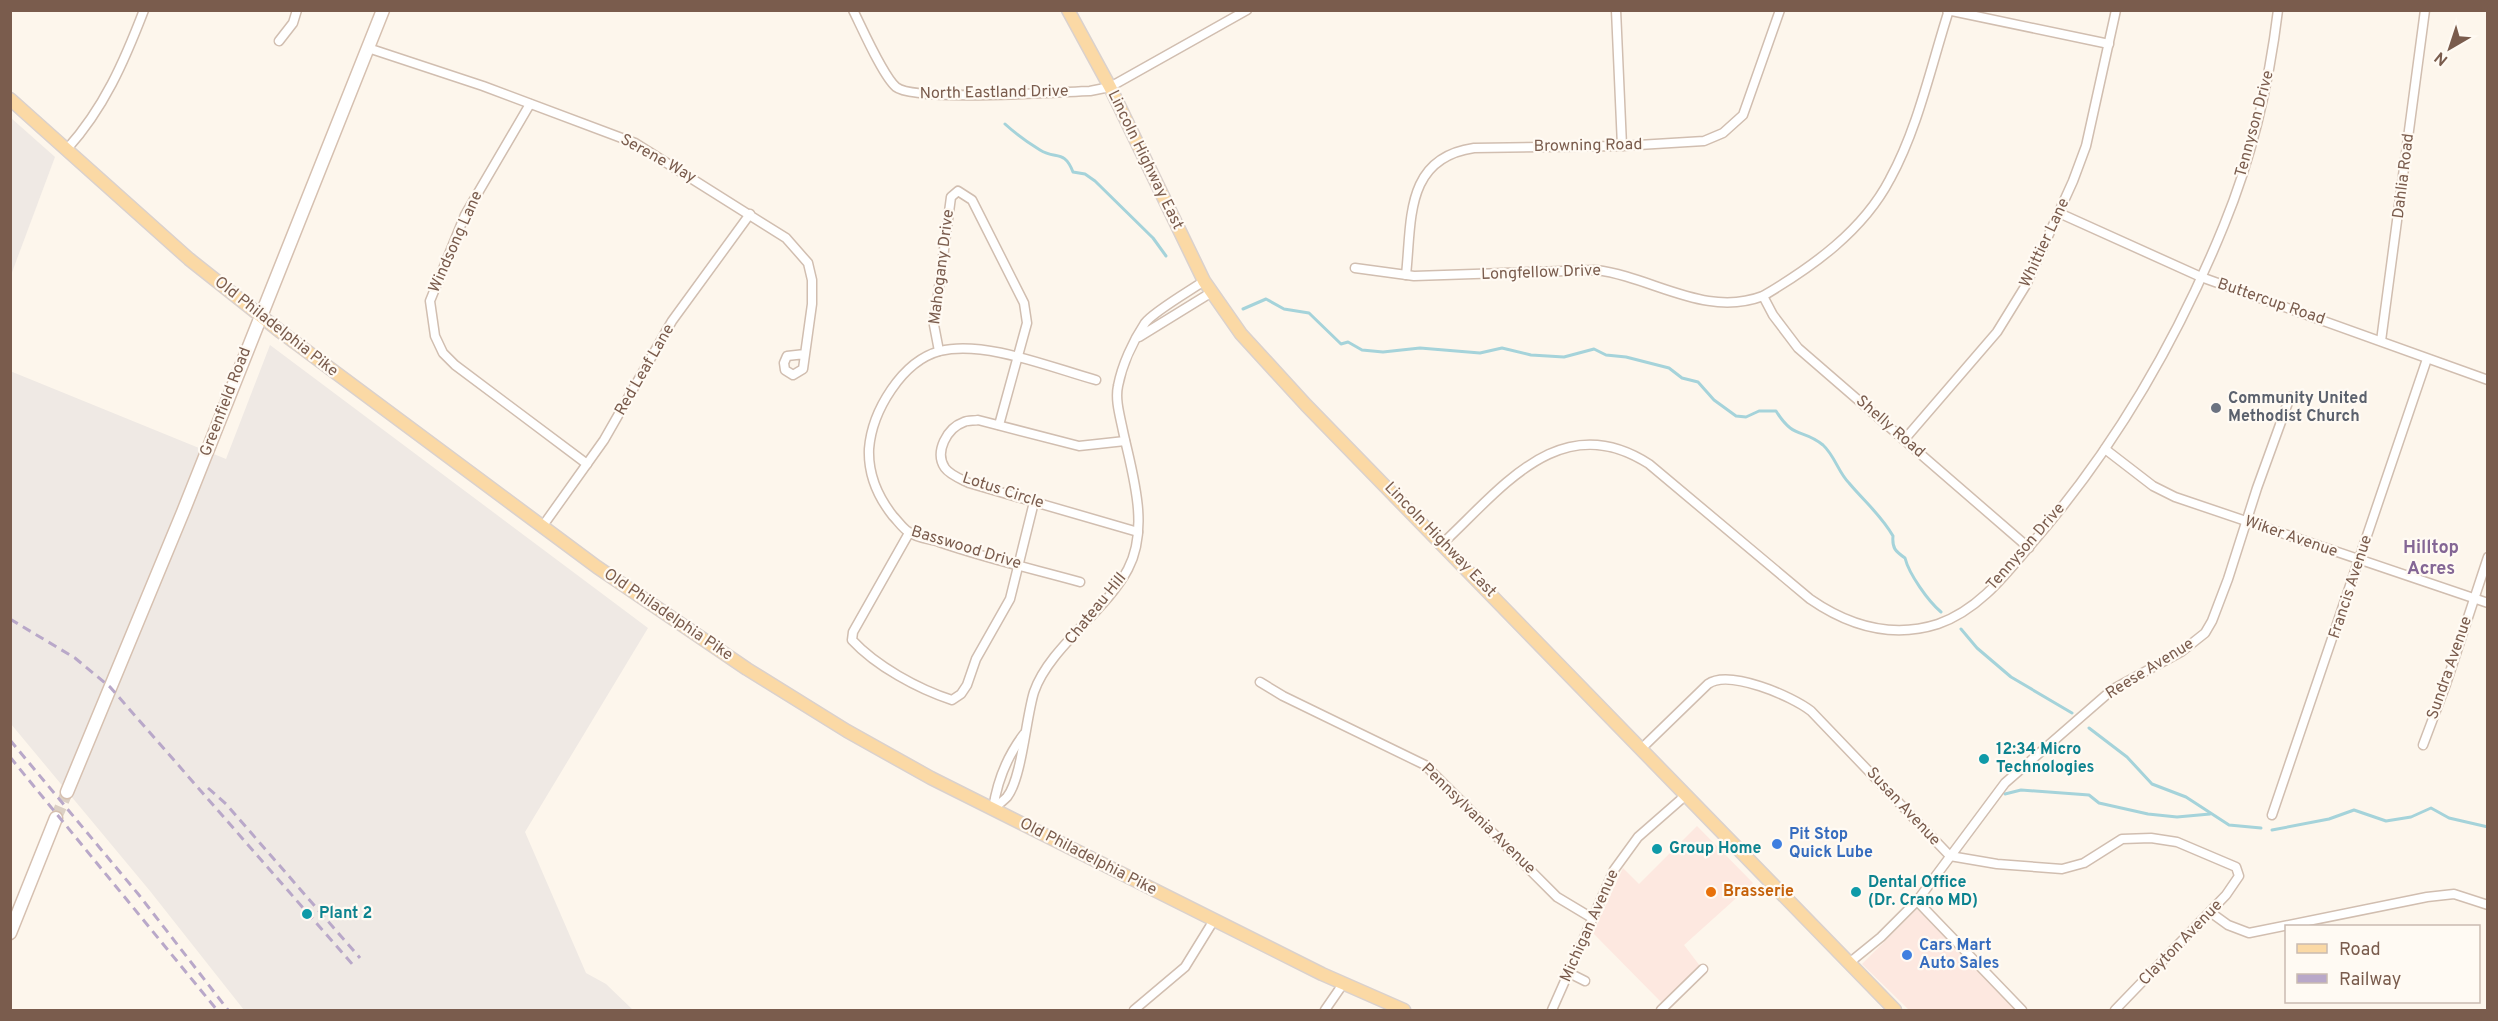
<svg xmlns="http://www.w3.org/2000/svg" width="2498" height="1021" viewBox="0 0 2498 1021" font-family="Overpass,sans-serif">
  <rect width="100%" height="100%" fill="#fdf6ec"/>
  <!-- commercial -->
  <g fill="#fde8e0">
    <path d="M 1697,826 L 1753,883 L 1684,945 L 1700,966 L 1662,1003 L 1593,933 L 1623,868 L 1639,884 Z"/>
    <path d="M 1917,909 L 2017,1010 L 1909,1010 L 1862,964 Z"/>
  </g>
  <!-- industrial -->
  <g fill="#efe9e4">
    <path d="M 11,118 L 55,157 L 11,275 Z"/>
    <path d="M 270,345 L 648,628 L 525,832 L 586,973 L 606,984 L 633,1010 L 244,1010 L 150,891 L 11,724 L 10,371 L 226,459 Z"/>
  </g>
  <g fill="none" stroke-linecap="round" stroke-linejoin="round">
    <!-- stream -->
    <g stroke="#a5d3da" stroke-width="3">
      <path d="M 1005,124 C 1016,134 1027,142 1040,150 C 1056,160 1064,149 1073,172 L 1085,174 L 1095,181 L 1153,238 L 1166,256"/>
      <path d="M 1243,309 L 1266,299 L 1284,309 L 1309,313 L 1341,344 L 1348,342 L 1362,350 L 1383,352 L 1420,348 L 1480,353 L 1502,348 L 1531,355 L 1564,357 L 1594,349 L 1606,355 L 1626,357 L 1669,368 L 1682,378 L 1698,382 L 1714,400 L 1736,416 L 1746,417 L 1759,411 L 1776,411 C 1794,440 1802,428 1823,445 C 1835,456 1838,472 1849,483 C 1864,501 1881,515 1893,536 C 1892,548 1895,551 1905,558 C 1909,574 1928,601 1941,612"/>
      <path d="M 1961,629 L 1977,648 L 2011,677 L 2072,713"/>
      <path d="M 2089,728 L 2127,757 L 2152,784 L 2186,797 L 2229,825 L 2261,828"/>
      <path d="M 2005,794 L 2021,790 L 2089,795 L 2099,803 L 2148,814 L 2177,817 L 2210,814"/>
      <path d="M 2272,830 L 2329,819 L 2354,810 L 2386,821 L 2411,817 L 2431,808 L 2449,818 L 2488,827"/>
    </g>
    <!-- secondary-tunnel -->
    <path stroke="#dcd0c4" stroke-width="12" stroke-dasharray="12 6" stroke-linecap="butt" d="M 56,818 L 67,792"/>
    <!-- minor casing -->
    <g stroke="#d1beb0" stroke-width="11">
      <g id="minor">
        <path d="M 853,10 C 862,28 883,76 896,87 C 914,102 1058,92 1090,91 L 1110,87 L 1247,10"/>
        <path d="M 1616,10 L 1622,146"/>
        <path d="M 1947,10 L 2109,44"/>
        <path d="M 279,41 L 293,23 L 297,10"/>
        <path d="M 368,48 L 483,86 L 635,143 L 786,238 L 808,263 L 812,280 L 812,304 L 803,369 L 793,375 L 785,370 L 784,363 L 787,356 L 805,354"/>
        <path d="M 530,104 L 465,215 L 430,301 L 435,336 L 443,353 L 455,365 L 587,464"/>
        <path d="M 67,149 C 104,108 124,62 144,10"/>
        <path d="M 2059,213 L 2201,277 L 2488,380"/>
        <path d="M 1355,268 L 1414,276 L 1596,270 C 1653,277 1705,318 1763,296 C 1812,267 1863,231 1890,179 C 1918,128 1931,66 1949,10"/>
        <path d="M 1406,275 C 1412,221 1404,158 1474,148 L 1622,146 L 1704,141 L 1723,133 L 1743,115 L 1780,10"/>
        <path d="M 1763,296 L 1773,315 L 1798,348 L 2029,548"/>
        <path d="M 1139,337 L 1212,292"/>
        <path d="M 2381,341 L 2425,10"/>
        <path d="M 939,351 L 934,325 L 951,197 L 958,191 L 972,200 L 1024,303 L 1027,323 L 999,425"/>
        <path d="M 1904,440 L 1997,332 L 2026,285 L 2073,181 L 2086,146 L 2116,10"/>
        <path d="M 1125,441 L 1079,446 L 978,420 C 974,421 968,420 964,422 C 947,428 934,452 945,468 C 950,475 961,479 969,483 L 1138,532"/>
        <path d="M 2105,449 L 2153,486 L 2175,497 L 2488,603"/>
        <path d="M 542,527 L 604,440 L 672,321 L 750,214"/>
        <path d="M 909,533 L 853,632 L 852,640 C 876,666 918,689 952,700 L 961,694 L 967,685 L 976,659 L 1010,599 L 1034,502"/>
        <path d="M 1443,543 C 1502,488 1561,407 1649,464 L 1810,599 C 1849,626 1891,639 1938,624 C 1976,611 2002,579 2027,549 C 2111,454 2176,343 2224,225 C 2252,157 2269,84 2278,10"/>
        <path d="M 1080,582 C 1033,569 985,558 939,542 C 930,539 917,538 909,532 C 903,529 898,521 893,516 C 878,497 868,474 869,449 C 872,411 902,361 940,351 C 985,340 1052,368 1096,380"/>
        <path d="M 1260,682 L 1283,696 L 1425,765 L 1557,897 L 1592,918"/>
        <path d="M 2423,745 L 2446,684 L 2488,557"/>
        <path d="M 1642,748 L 1708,684 C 1729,669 1792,696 1811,711 L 1950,856 L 1997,864 L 2062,869 L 2084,863 L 2122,839 L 2151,838 L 2177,842 L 2236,867 L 2239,876 L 2226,895 L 2115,1010"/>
        <path d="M 993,809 C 998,805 1003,801 1007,797 C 1022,778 1026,717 1034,692 C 1049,648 1106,611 1128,569 C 1150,527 1132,473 1123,431 C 1120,416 1115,400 1118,386 C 1122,365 1133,341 1145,323 C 1153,312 1191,290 1204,281"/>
        <path d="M 993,809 C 997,782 1008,755 1024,734"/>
        <path d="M 2272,815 L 2427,359"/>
        <path d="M 1917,901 L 2022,1010"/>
        <path d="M 2210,912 L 2228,925 L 2249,933 L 2427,897 L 2454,894 L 2488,905"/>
        <path d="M 1849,963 L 1881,937 L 1917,901 L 2005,783 L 2113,689 L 2181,652 L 2205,633 L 2212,621 L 2228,579 L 2257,488 L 2290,397"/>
        <path d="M 1569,973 L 1585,981"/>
        <path d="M 1134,1010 L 1185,967 L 1214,920"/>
        <path d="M 1325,1010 L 1343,984"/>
        <path d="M 1552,1010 L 1614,870 L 1638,837 L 1686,795"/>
        <path d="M 1661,1010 L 1703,969"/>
      </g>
    </g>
    <!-- secondary casing -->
    <g stroke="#d6c0b0" stroke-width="15">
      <g id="secondary">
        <path d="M 67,792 L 183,512 L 383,10"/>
        <path d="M 10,933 L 56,818"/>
      </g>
    </g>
    <!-- primary casing -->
    <g stroke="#dad1cd" stroke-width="15">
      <g id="primary">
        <path d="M 1068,10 L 1110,87 L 1204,281 L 1241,334 L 1306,405 L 1895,1010"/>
        <path d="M 10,99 L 189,259 L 281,332 L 597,567 L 747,669 L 847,731 L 931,778 L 1322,974 L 1404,1010"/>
      </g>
    </g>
    <!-- minor -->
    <use href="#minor" stroke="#fff" stroke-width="8"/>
    <!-- secondary -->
    <use href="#secondary" stroke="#fff" stroke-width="12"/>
    <!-- primary -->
    <use href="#primary" stroke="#fbd9a5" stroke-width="12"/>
    <!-- rail -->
    <g stroke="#b9a8c9" stroke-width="3" stroke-dasharray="9 6" stroke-linecap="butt">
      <path d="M 10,619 L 75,658 L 110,687 L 353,965"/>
      <path d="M 10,740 L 139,895 L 228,1010"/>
      <path d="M 10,757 L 217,1010"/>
      <path d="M 208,788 L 226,804 L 360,958"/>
    </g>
  </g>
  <!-- markers -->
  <circle fill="#6b7280" stroke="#fffaf3" stroke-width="2" cx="2216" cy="408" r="6"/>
  <g fill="#0f9aa8" stroke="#fffaf3" stroke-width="2">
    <circle cx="1984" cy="759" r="6"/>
    <circle cx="1657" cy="849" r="6"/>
    <circle cx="1856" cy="892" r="6"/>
    <circle cx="307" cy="914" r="6"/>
  </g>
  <g fill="#3f7fe0" stroke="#fffaf3" stroke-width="2">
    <circle cx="1777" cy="844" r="6"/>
    <circle cx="1907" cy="955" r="6"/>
  </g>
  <circle fill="#e8710a" stroke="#fffaf3" stroke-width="2" cx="1711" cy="892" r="6"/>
  <g text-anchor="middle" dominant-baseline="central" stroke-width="4.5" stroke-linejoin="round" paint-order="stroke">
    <!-- street labels -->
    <g font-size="16" fill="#7a5c4d" stroke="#fffaf3">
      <text transform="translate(994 93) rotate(-1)">North Eastland Drive</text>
      <text transform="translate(2255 124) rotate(-75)">Tennyson Drive</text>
      <text transform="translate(1588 146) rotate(-1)">Browning Road</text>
      <text transform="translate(658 159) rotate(29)">Serene Way</text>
      <text transform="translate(1145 160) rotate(64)">Lincoln Highway East</text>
      <text transform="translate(2404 176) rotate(-83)">Dahlia Road</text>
      <text transform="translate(456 242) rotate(-66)">Windsong Lane</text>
      <text transform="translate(2045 243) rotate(-65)">Whittier Lane</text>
      <text transform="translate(942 267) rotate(-83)">Mahogany Drive</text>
      <text transform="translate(1541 273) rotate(-2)">Longfellow Drive</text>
      <text transform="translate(2271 302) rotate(19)">Buttercup Road</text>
      <text transform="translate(276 327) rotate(38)">Old Philadelphia Pike</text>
      <text transform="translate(645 370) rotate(-60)">Red Leaf Lane</text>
      <text transform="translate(226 402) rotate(-69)">Greenfield Road</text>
      <text transform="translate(1890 427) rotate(41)">Shelly Road</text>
      <text transform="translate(1003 491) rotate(18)">Lotus Circle</text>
      <text transform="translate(2291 537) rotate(19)">Wiker Avenue</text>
      <text transform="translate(1440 540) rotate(46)">Lincoln Highway East</text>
      <text transform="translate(2026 547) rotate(-49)">Tennyson Drive</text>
      <text transform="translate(966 548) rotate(17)">Basswood Drive</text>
      <text transform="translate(2351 587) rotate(-72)">Francis Avenue</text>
      <text transform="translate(1096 609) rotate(-51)">Chateau Hill</text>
      <text transform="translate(668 615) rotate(34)">Old Philadelphia Pike</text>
      <text transform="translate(2450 668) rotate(-71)">Sundra Avenue</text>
      <text transform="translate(2150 669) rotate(-32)">Reese Avenue</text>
      <text transform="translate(1903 807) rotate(47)">Susan Avenue</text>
      <text transform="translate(1478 819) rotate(44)">Pennsylvania Avenue</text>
      <text transform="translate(1088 857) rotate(27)">Old Philadelphia Pike</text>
      <text transform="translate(1590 926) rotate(-66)">Michigan Avenue</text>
      <text transform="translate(2181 943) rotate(-46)">Clayton Avenue</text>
    </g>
    <!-- worship labels -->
    <g font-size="16" font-weight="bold" fill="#5b616d" stroke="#fffaf3" text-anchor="start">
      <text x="2228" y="399">Community United<tspan x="2228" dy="18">Methodist Church</tspan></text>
    </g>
    <!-- culture labels -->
    <g font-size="16" font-weight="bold" fill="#0d838f" stroke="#fffaf3" text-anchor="start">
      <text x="1996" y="750">12:34 Micro<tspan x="1996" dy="18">Technologies</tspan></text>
      <text x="1669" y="849">Group Home</text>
      <text x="1868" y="883">Dental Office<tspan x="1868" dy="18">(Dr. Crano MD)</tspan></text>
      <text x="319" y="914">Plant 2</text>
    </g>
    <!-- shop labels -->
    <g font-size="16" font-weight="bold" fill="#366cbe" stroke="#fffaf3" text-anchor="start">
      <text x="1789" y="835">Pit Stop<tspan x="1789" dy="18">Quick Lube</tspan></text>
      <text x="1919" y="946">Cars Mart<tspan x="1919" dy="18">Auto Sales</tspan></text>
    </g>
    <!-- food labels -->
    <g font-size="16" font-weight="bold" fill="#c56008" stroke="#fffaf3" text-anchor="start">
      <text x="1723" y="892">Brasserie</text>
    </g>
    <!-- neighbourhood labels -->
    <g font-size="18" font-weight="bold" fill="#846695" stroke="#fffaf3">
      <text x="2431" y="548">Hilltop<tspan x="2431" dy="21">Acres</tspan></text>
    </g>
  </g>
  <!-- border -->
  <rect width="2498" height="1021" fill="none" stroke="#7a5c4d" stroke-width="24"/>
  <!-- legend -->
  <rect x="2285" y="925" width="195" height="78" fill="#fffaf3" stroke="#cabbb1" stroke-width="1.5"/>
  <rect x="2297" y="944" width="30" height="9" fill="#fbd9a5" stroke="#cabbb1" stroke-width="1.5"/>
  <text x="2339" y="955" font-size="18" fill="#7a5c4d">Road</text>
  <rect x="2297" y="974" width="30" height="9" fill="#b9a8c9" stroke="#cabbb1" stroke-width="1.5"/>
  <text x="2339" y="985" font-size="18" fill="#7a5c4d">Railway</text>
  <!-- north arrow -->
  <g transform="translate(2450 48) rotate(219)" stroke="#fffaf3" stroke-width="4.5" paint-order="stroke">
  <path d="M0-4.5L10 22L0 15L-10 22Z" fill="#7a5c4d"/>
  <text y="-9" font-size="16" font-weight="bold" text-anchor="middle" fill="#7a5c4d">N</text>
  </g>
</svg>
